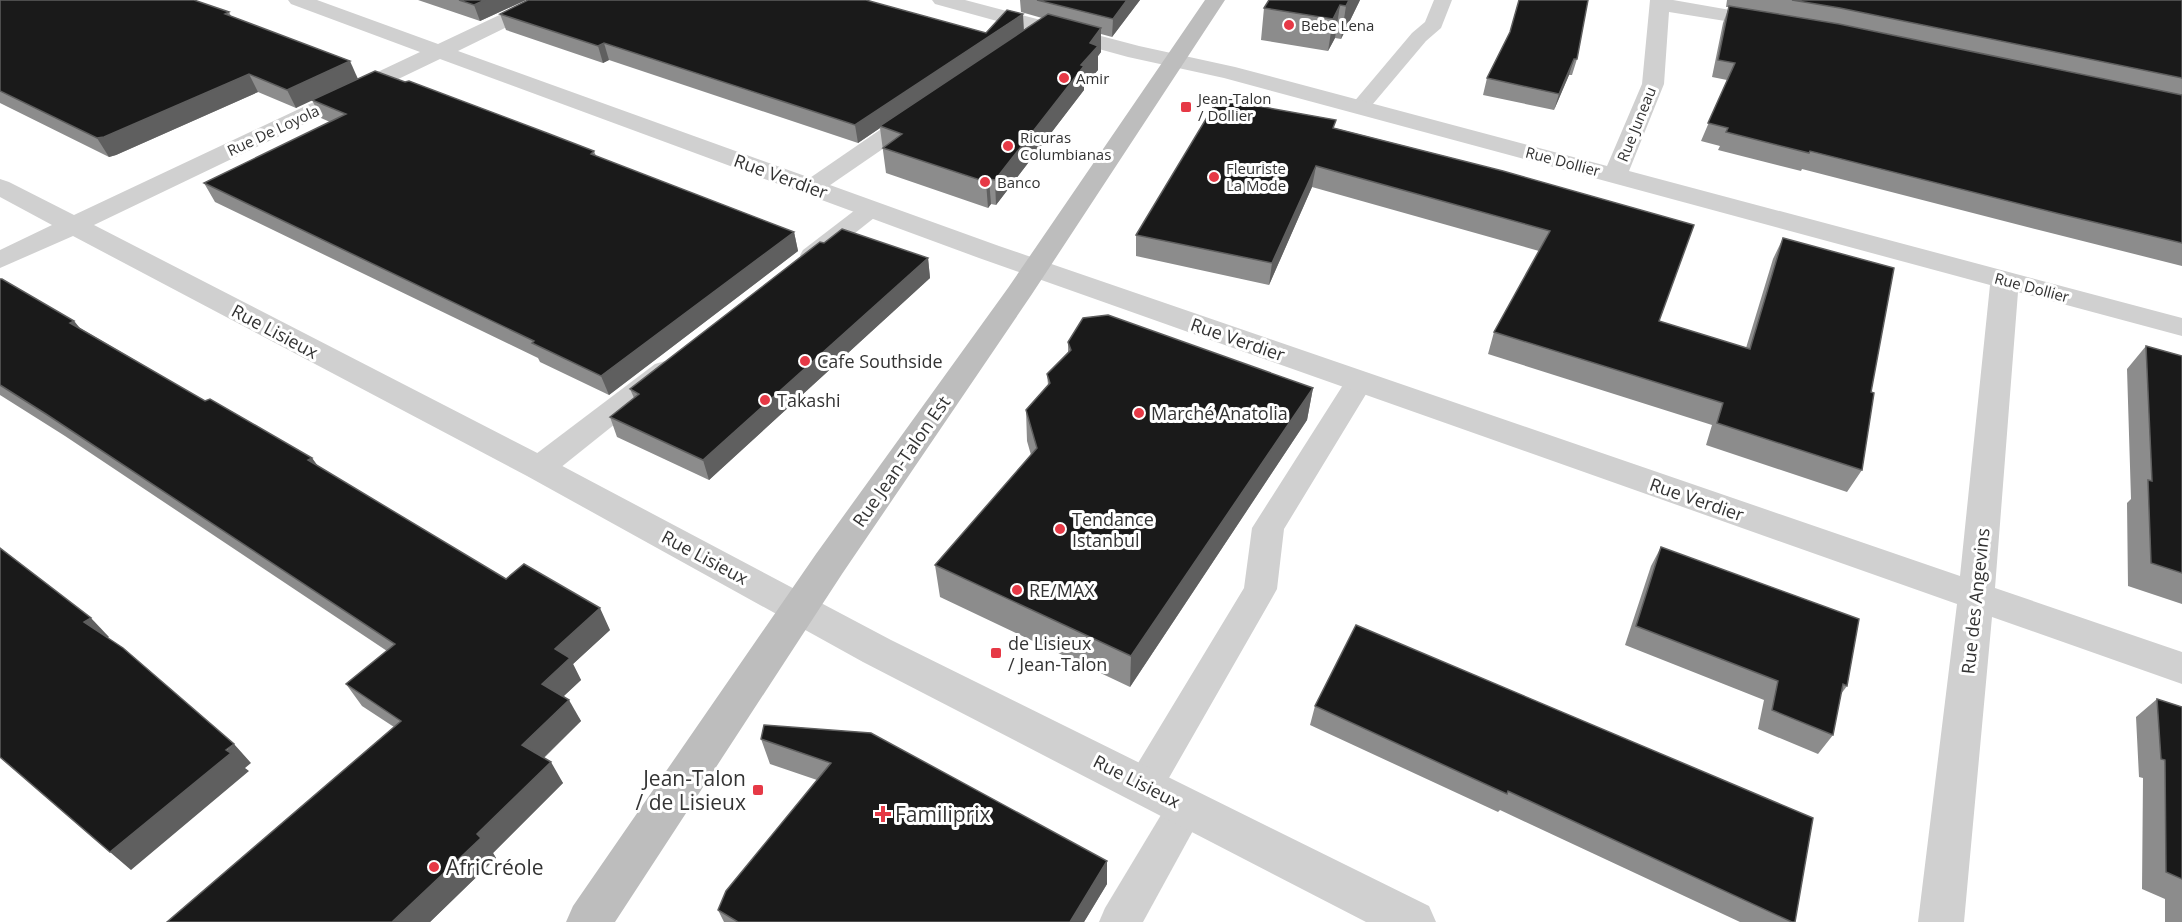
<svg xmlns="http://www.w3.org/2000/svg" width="2182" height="922" viewBox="0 0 2182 922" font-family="'Open Sans',sans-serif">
  <rect width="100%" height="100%" fill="#fff"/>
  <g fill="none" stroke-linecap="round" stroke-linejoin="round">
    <!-- lane -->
    <g fill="#d0d0d0" fill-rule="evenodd">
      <path d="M 1434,0 L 1452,0 L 1441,28 L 1426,41 L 1367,111 L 1360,113 L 1353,111 L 1349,107 L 1353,103 L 1412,33 L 1425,22 Z"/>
      <path d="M 914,111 L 922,112 L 925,117 L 922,122 L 820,192 L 812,194 L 804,192 L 800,187 L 804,182 L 906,112 Z"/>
      <path d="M 871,202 L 879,204 L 883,209 L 879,214 L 821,260 L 812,262 L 803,260 L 800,255 L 803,250 L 863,204 Z"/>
      <path d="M 665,361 L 675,364 L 679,370 L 675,376 L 550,476 L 539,479 L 528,476 L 524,468 L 528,460 L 655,364 Z"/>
      <path d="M 1360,372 L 1370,374 L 1374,381 L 1284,529 L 1277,589 L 1272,598 L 1158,797 L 1145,802 L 1132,797 L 1126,785 L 1132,773 L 1244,588 L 1252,528 L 1350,374 Z"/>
      <path d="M 1187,789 L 1201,795 L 1206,807 L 1143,922 L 1099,922 L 1105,908 L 1173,795 Z"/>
    </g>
    <!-- street -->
    <path fill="#d0d0d0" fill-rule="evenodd" d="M 288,0 L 317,0 L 438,44 L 531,0 L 557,0 L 554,4 L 458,51 L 999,246 L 1960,576 L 1990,285 L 1224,78 L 1128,57 L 935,4 L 932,0 L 965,0 L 1139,46 L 1235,67 L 1607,166 L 1642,84 L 1650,0 L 1673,0 L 1776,18 L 1779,22 L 1776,26 L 1769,28 L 1669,12 L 1664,84 L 1629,171 L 2182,318 L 2182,336 L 2018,292 L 1995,588 L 2182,652 L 2182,684 L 1992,617 L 1964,922 L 1918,922 L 1957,604 L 979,258 L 440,59 L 94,225 L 551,460 L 891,640 L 1429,906 L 1436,922 L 1366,922 L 863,662 L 527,476 L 73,236 L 0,268 L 0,250 L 52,225 L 0,197 L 0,179 L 9,182 L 74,215 L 420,52 L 291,4 Z"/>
    <!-- secondary -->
    <path fill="#bdbdbd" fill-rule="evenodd" d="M 1205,0 L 1225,0 L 1032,294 L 842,574 L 615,922 L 566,922 L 573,906 L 816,554 L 1008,288 Z"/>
  </g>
  <!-- wall -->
  <g fill="#8c8c8c">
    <path d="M 0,0 L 229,12 L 231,16 L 350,61 L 296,108 L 258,92 L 116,155 L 109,157 L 0,103 Z"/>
    <path d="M 418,0 L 526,0 L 480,21 Z"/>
    <path d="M 1020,0 L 1140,0 L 1112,37 L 1101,34 L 1101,52 L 1098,56 L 1098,70 L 1084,86 L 1084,90 L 996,205 L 991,204 L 988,208 L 886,173 L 880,128 L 858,143 L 609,60 L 603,63 L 506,30 L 500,14 L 986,33 L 1024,30 L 1042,18 L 1021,12 Z"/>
    <path d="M 1360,0 L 1341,39 L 1335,38 L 1328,51 L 1261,40 L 1264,8 Z"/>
    <path d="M 1727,0 L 2182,0 L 2182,266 L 2047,232 L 1802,169 L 1801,171 L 1718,150 L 1720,146 L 1701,141 L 1727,80 L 1712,77 L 1723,23 L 1729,7 L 1726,7 Z"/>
    <path d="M 1510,32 L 1577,59 L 1572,75 L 1569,75 L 1554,110 L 1483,95 L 1487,78 Z"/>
    <path d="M 312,100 L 594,151 L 596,156 L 794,232 L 798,251 L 609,395 L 540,362 L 538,358 L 215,202 L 204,183 L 330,122 L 321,118 Z"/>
    <path d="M 1335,128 L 1503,171 L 1659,321 L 1746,348 L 1773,259 L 1783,238 L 1871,392 L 1862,470 L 1847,492 L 1706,445 L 1712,425 L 1488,354 L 1494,332 L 1539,251 L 1312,187 L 1269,285 L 1136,256 L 1136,235 Z"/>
    <path d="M 824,243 L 928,258 L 930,278 L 709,480 L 617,437 L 610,417 L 634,398 L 630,389 Z"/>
    <path d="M 0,279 L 74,321 L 80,328 L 205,401 L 312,458 L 318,466 L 506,579 L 610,630 L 573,664 L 581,680 L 564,696 L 581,721 L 544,758 L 563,783 L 493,853 L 496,858 L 430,922 L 167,922 L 394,727 L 362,706 L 346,684 L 387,651 L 65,436 L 0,395 Z"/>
    <path d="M 1068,342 L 1313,388 L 1307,420 L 1130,687 L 940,597 L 935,565 L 1031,455 L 1027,441 L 1026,410 L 1048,385 L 1047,374 L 1068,352 Z"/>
    <path d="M 2146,346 L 2182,356 L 2182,604 L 2128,586 L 2127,503 L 2131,499 L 2127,369 Z"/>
    <path d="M 1661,547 L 1847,686 L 1841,694 L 1833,735 L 1818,754 L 1758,729 L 1764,700 L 1625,645 L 1651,566 Z"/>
    <path d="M 1356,625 L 1795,922 L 1740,922 L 1500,810 L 1498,812 L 1310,725 L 1315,706 Z"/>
    <path d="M 2157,699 L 2182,707 L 2182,922 L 2165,922 L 2165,899 L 2142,889 L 2143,778 L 2139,777 L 2136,717 Z"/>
    <path d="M 764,725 L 1107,884 L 1084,922 L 724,922 L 718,910 L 817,780 L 770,764 L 761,739 Z"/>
  </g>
  <!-- shaded-wall -->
  <g fill="#5f5f5f">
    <path d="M 485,0 L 526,0 L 480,21 L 474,5 Z"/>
    <path d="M 1127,0 L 1140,0 L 1112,37 L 1113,19 Z"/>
    <path d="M 1349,0 L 1360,0 L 1341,39 L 1346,6 Z"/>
    <path d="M 1340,5 L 1335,38 L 1328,51 L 1333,19 Z"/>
    <path d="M 1023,14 L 1024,31 L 880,126 L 880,128 L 858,143 L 855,125 Z"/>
    <path d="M 1101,28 L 1101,52 L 1098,56 L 1098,70 L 1084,86 L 1084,90 L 996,205 L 995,180 L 1081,65 L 1090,43 Z"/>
    <path d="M 604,43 L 609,60 L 603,63 L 598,46 Z"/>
    <path d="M 1574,59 L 1569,75 L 1554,110 L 1559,94 Z"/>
    <path d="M 350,61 L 358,79 L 296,108 L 287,90 Z"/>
    <path d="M 249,74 L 258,92 L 116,155 L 109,157 L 97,138 Z"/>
    <path d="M 1316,166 L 1312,187 L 1269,285 L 1272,263 Z"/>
    <path d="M 989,179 L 991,204 L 988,208 L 986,182 Z"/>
    <path d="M 794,232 L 798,251 L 609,395 L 601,376 Z"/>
    <path d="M 928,258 L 930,278 L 709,480 L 703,460 Z"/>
    <path d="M 74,321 L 91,343 L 70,323 Z"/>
    <path d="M 1313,388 L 1307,420 L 1130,687 L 1131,656 Z"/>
    <path d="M 312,458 L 327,480 L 308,460 Z"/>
    <path d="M 600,608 L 610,630 L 573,664 L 581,680 L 554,705 L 542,684 L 555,649 Z"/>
    <path d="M 91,618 L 109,637 L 103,642 L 84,622 Z"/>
    <path d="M 569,700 L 581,721 L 535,766 L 522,745 Z"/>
    <path d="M 234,744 L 251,763 L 245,768 L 249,771 L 131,870 L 110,852 Z"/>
    <path d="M 551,762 L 563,783 L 493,853 L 496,858 L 430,922 L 392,922 L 477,834 Z"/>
    <path d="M 1107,861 L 1107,884 L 1084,922 L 1070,922 Z"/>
  </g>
  <!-- building -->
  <g fill="#1a1a1a" stroke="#5f5f5f" stroke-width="1.5">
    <path d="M 0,0 L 194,0 L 229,12 L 225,14 L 350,61 L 287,90 L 249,74 L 104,137 L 97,138 L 0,91 Z"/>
    <path d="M 459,0 L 485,0 L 474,5 Z"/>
    <path d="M 528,0 L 866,0 L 986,33 L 1007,10 L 1023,14 L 855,125 L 604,43 L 598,46 L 500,14 Z"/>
    <path d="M 1037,0 L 1127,0 L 1113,19 Z"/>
    <path d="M 1269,0 L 1349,0 L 1346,6 L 1340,5 L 1333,19 L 1264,8 Z"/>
    <path d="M 1519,0 L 1588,0 L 1577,59 L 1574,59 L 1559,94 L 1487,78 L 1510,32 Z"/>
    <path d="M 1792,0 L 2182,0 L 2182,78 L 1840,8 Z"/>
    <path d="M 1729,6 L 1839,24 L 2182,95 L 2182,243 L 2060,214 L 1810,151 L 1809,153 L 1726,132 L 1728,128 L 1708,123 L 1735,63 L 1718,60 Z"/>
    <path d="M 1048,14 L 1101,28 L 1090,43 L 1098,46 L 1081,65 L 1084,66 L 995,180 L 989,179 L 986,182 L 883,148 L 902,134 L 880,126 Z"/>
    <path d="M 375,71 L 405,82 L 409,81 L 547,133 L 594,151 L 591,154 L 794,232 L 601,376 L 532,343 L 534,341 L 204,183 L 346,114 L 312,100 Z"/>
    <path d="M 1218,99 L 1336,120 L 1333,128 L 1503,171 L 1694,225 L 1659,321 L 1750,349 L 1783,238 L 1894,268 L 1871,392 L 1874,393 L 1862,470 L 1717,423 L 1723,403 L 1494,332 L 1550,231 L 1316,166 L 1272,263 L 1136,235 Z"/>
    <path d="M 842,229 L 928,258 L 703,460 L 610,417 L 639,394 L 630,389 L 820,242 L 824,243 Z"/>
    <path d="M 0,279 L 2,279 L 74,321 L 70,323 L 205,401 L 210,399 L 312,458 L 308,460 L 506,579 L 524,564 L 600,608 L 555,649 L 570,658 L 542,684 L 569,700 L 522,745 L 551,762 L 477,834 L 481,838 L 392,922 L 167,922 L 401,721 L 346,684 L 395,644 L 46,414 L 0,385 Z"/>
    <path d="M 1108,315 L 1313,388 L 1131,656 L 935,565 L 1037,448 L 1026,410 L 1050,383 L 1047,374 L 1071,350 L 1068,342 L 1083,318 Z"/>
    <path d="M 2146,346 L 2182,356 L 2182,573 L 2151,563 L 2148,480 L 2152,481 Z"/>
    <path d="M 1661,547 L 1859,619 L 1847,686 L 1843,684 L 1833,735 L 1772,710 L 1778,681 L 1636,626 Z"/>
    <path d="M 0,548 L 91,618 L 84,622 L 123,648 L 234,744 L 226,750 L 231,753 L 110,852 L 0,757 Z"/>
    <path d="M 1356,625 L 1813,818 L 1795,922 L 1792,922 L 1508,791 L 1507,794 L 1315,706 Z"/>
    <path d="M 2157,699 L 2182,707 L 2182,879 L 2166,872 L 2165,760 L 2161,759 Z"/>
    <path d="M 764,725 L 871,733 L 1107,861 L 1070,922 L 738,922 L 718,910 L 726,891 L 831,763 L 761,739 Z"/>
  </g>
  <!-- markers -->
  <g fill="#e63946" stroke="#fff" stroke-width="2">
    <circle cx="1289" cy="25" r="6"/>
    <circle cx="1064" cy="78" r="6"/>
    <rect x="1180" y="101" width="12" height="12" rx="3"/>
    <circle cx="1008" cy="146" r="6"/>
    <circle cx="1214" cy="177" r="6"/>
    <circle cx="985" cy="182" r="6"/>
    <circle cx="805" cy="361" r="6"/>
    <circle cx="765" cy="400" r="6"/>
    <circle cx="1139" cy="413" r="6"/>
    <circle cx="1060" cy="529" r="6"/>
    <circle cx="1017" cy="590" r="6"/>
    <rect x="990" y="647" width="12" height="12" rx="3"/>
    <rect x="752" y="784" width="12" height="12" rx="3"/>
    <path d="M880 805h6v6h6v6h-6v6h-6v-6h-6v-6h6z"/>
    <circle cx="434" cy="867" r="6"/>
  </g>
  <g text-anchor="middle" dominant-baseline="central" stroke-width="6" stroke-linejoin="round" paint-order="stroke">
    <!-- far-poi labels -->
    <g font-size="15" fill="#333" stroke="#fff" text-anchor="start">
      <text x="1301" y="25">Bebe Lena</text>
      <text x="1076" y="78">Amir</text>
      <text x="1198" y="98">Jean-Talon<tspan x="1198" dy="17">/ Dollier</tspan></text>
      <text x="1020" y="137">Ricuras<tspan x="1020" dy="17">Columbianas</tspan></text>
      <text x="1226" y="168">Fleuriste<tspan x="1226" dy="17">La Mode</tspan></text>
      <text x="997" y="182">Banco</text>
    </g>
    <!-- far-street labels -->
    <g font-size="15" fill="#333" stroke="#fff">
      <text transform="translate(1636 124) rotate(-68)">Rue Juneau</text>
      <text transform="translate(273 130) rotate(-25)">Rue De Loyola</text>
      <text transform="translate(1563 161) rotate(15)">Rue Dollier</text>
      <text transform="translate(2032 287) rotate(15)">Rue Dollier</text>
    </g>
    <!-- street labels -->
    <g font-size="18" fill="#333" stroke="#fff">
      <text transform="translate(781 176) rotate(20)">Rue Verdier</text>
      <text transform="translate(275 331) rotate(28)">Rue Lisieux</text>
      <text transform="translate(1238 339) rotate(19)">Rue Verdier</text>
      <text transform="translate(901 461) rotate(-55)">Rue Jean-Talon Est</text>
      <text transform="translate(1697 499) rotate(19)">Rue Verdier</text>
      <text transform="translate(705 557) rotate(28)">Rue Lisieux</text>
      <text transform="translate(1975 601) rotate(-84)">Rue des Angevins</text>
      <text transform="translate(1137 781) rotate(27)">Rue Lisieux</text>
    </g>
    <!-- poi labels -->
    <g font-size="18" fill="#333" stroke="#fff" text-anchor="start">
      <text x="817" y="361">Cafe Southside</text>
      <text x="777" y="400">Takashi</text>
      <text x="1151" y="413">Marché Anatolia</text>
      <text x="1072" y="519">Tendance<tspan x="1072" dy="21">Istanbul</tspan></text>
      <text x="1029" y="590">RE/MAX</text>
      <text x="1008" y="643">de Lisieux<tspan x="1008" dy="21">/ Jean-Talon</tspan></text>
    </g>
    <!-- near-poi labels -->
    <g font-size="21" fill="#333" stroke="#fff" text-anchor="start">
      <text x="746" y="778" text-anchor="end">Jean-Talon<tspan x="746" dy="24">/ de Lisieux</tspan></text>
      <text x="895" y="814">Familiprix</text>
      <text x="446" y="867">AfriCréole</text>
    </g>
  </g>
</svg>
